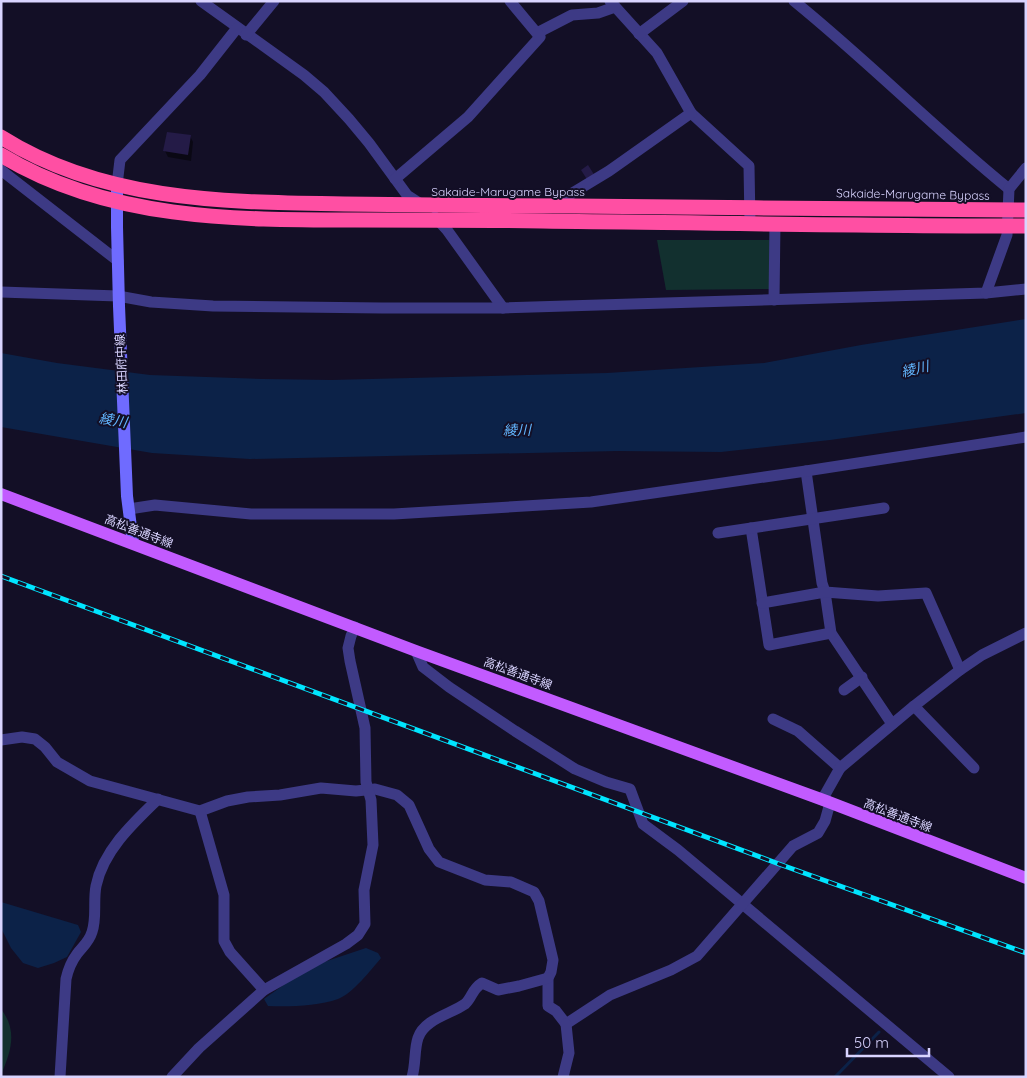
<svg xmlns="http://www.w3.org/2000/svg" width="1027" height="1078" viewBox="0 0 1027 1078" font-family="Quicksand,'Noto Sans JP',sans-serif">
  <rect width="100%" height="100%" fill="#130f26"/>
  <!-- green -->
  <g fill="#12302f">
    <path d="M 657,240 L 771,240 L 770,289 L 666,290 Z"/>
    <path d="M 1,1009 C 18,1031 11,1051 1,1075 Z"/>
  </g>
  <!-- water -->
  <g fill="#0c2248">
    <path d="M 1026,319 L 1026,413 L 830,440 L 721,452 L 617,451 L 250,459 L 152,453 L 1,427 L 1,353 L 57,363 L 150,375 L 263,379 L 331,380 L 607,373 L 764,363 L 861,345 Z"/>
    <path d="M 1,902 L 78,925 L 81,932 L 67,957 L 54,963 L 38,968 L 23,963 L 11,948 L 1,928 Z"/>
    <path d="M 366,948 L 378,953 L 381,958 C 371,970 352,994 338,999 C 318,1006 289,1007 268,1006 L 264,999 L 296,976 L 318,964 Z"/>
  </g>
  <!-- shadow -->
  <path fill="#0007" d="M 190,136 L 193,142 L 191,161 L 168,157 L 165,151 Z"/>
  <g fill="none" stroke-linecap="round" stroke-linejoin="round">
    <!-- stream -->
    <path stroke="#0c2248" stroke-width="3" d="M 835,1077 L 879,1032"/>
  </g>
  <!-- building -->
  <g fill="#241b47">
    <path d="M 167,132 L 191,135 L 188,155 L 163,151 Z"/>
    <path d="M 588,165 L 595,176 L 588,181 L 581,170 Z"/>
  </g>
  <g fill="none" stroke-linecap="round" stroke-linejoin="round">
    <!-- street -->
    <g stroke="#3d3a85" stroke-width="11">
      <path d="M 201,1 L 304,75 L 324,92 L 349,119 L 369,143 L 407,195 L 424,206"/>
      <path d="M 610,1 L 657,53 L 691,113 L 749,166 L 750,223"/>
      <path d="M 794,1 C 868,61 935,129 1009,189"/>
      <path d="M 537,33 L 572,15 L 598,13 L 615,7"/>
      <path d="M 639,34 L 683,1"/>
      <path d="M 246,35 L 274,1"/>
      <path d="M 1,170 L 118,261"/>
      <path d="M 395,179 L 468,117 L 540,37 L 510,1"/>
      <path d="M 117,185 L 120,160 L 200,75 L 237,28"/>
      <path d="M 566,197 L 609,171 L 691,113"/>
      <path d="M 435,217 L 447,230 L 503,308"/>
      <path d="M 1,292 L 118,296 L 151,302 L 213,306 L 382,308 L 503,308 L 986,293 L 1026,289"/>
      <path d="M 986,293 L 1007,235 L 1009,189 L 1026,168"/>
      <path d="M 774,300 L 775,223"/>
      <path d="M 806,471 L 822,583 L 825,592 L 831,633 L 892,724"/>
      <path d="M 129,509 L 155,505 L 251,514 L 394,514 L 591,502 L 806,471 L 1026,437"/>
      <path d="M 751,528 L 769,645 L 831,633"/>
      <path d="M 718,533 L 884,508"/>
      <path d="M 762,603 L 825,592 L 878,596 L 926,593 L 960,670"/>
      <path d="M 416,651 L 423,667 L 449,687 L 515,731 L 575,769 L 606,782 L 630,789 L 643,824 L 678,850 L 949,1077"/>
      <path d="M 844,690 L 862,677"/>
      <path d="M 914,706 L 974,768"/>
      <path d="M 773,719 L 798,731 L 840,768"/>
      <path d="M 1,740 L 22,737 L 35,739 L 45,747 L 57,762 L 90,781 L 200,811 L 227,801 L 248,797 L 280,795 L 321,788 L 356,791 L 375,789 L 397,795 L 409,805 L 429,849 L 439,862 L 485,880 L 511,882 L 534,892 L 539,901 L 553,960 L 551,972 L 548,978 L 548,1006 L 556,1011 L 566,1024 L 610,995 L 671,970 L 697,956 L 793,846 L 818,833 L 825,821 L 830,803"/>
      <path d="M 822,800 L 840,768 L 914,706 L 960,670 L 982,655 L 1026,633"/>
      <path d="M 200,811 L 224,895 L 224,941 L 230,952 L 264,990"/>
      <path d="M 60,1077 L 66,979 C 68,970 71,962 77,954 C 83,946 89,942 92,932 C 97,918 93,901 96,886 C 103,851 133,823 158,799"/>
      <path d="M 172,1077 L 199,1048 L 264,990 L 346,944 L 358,935 L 365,924 L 364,890 L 373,845 L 371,800 L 366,782 L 365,728 L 350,661 L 348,648 L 351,636 L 355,627"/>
      <path d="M 412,1077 C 416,1064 414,1050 418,1038 C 424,1019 451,1014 465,1004 C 472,998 472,989 482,983 L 498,990 L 519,986 L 548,978"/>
      <path d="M 563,1077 L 569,1053 L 566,1024"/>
    </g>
    <!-- secondary -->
    <path stroke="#6f6bff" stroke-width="12" d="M 117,185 L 117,227 L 119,306 L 127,496 L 133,543"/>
    <!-- primary -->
    <path stroke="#c25bff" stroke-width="12" d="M 1,494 L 416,651 L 826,801 L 1026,878"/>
    <!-- highway -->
    <g stroke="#ff4fa3" stroke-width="15">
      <path d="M 1,137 C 104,202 227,202 344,204 C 420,205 497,206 573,206 C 724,207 875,210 1026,210"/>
      <path d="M 1,155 C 108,220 234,220 355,220 C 417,220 479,220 542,221 C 703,223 864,226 1026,226"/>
    </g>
    <!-- rail casing -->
    <g stroke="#00e5ff" stroke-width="5">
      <path id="rail" d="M 1,576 L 779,864 L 1026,953"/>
    </g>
    <!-- rail -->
    <use href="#rail" stroke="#130f26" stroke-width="3" stroke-dasharray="9" stroke-linecap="butt"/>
  </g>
  <g text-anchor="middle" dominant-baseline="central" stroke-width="4" stroke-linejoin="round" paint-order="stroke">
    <!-- street labels -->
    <g font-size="12" fill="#d9d4ff" stroke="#130f26">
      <text x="508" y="191">Sakaide-Marugame Bypass</text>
      <text transform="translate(913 194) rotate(1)">Sakaide-Marugame Bypass</text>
      <text transform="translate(121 364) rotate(-93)">林田府中線</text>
      <text transform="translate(139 531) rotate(21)">高松善通寺線</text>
      <text transform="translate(518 673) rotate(20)">高松善通寺線</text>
      <text transform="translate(898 815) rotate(21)">高松善通寺線</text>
    </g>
    <!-- water labels -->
    <g font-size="14" font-style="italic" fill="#62b6ff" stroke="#130f26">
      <text transform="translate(915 369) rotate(-13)">綾川</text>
      <text transform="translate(113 420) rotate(10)">綾川</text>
      <text transform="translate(517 430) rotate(-1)">綾川</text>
    </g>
  </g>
  <!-- border -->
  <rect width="1027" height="1078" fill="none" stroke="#d9d4ff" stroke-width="5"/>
  <!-- scale -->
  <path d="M847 1048v8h82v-8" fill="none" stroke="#d9d4ff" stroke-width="2.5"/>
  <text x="854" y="1048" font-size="15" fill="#d9d4ff" stroke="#130f26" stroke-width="4" paint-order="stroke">50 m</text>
</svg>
